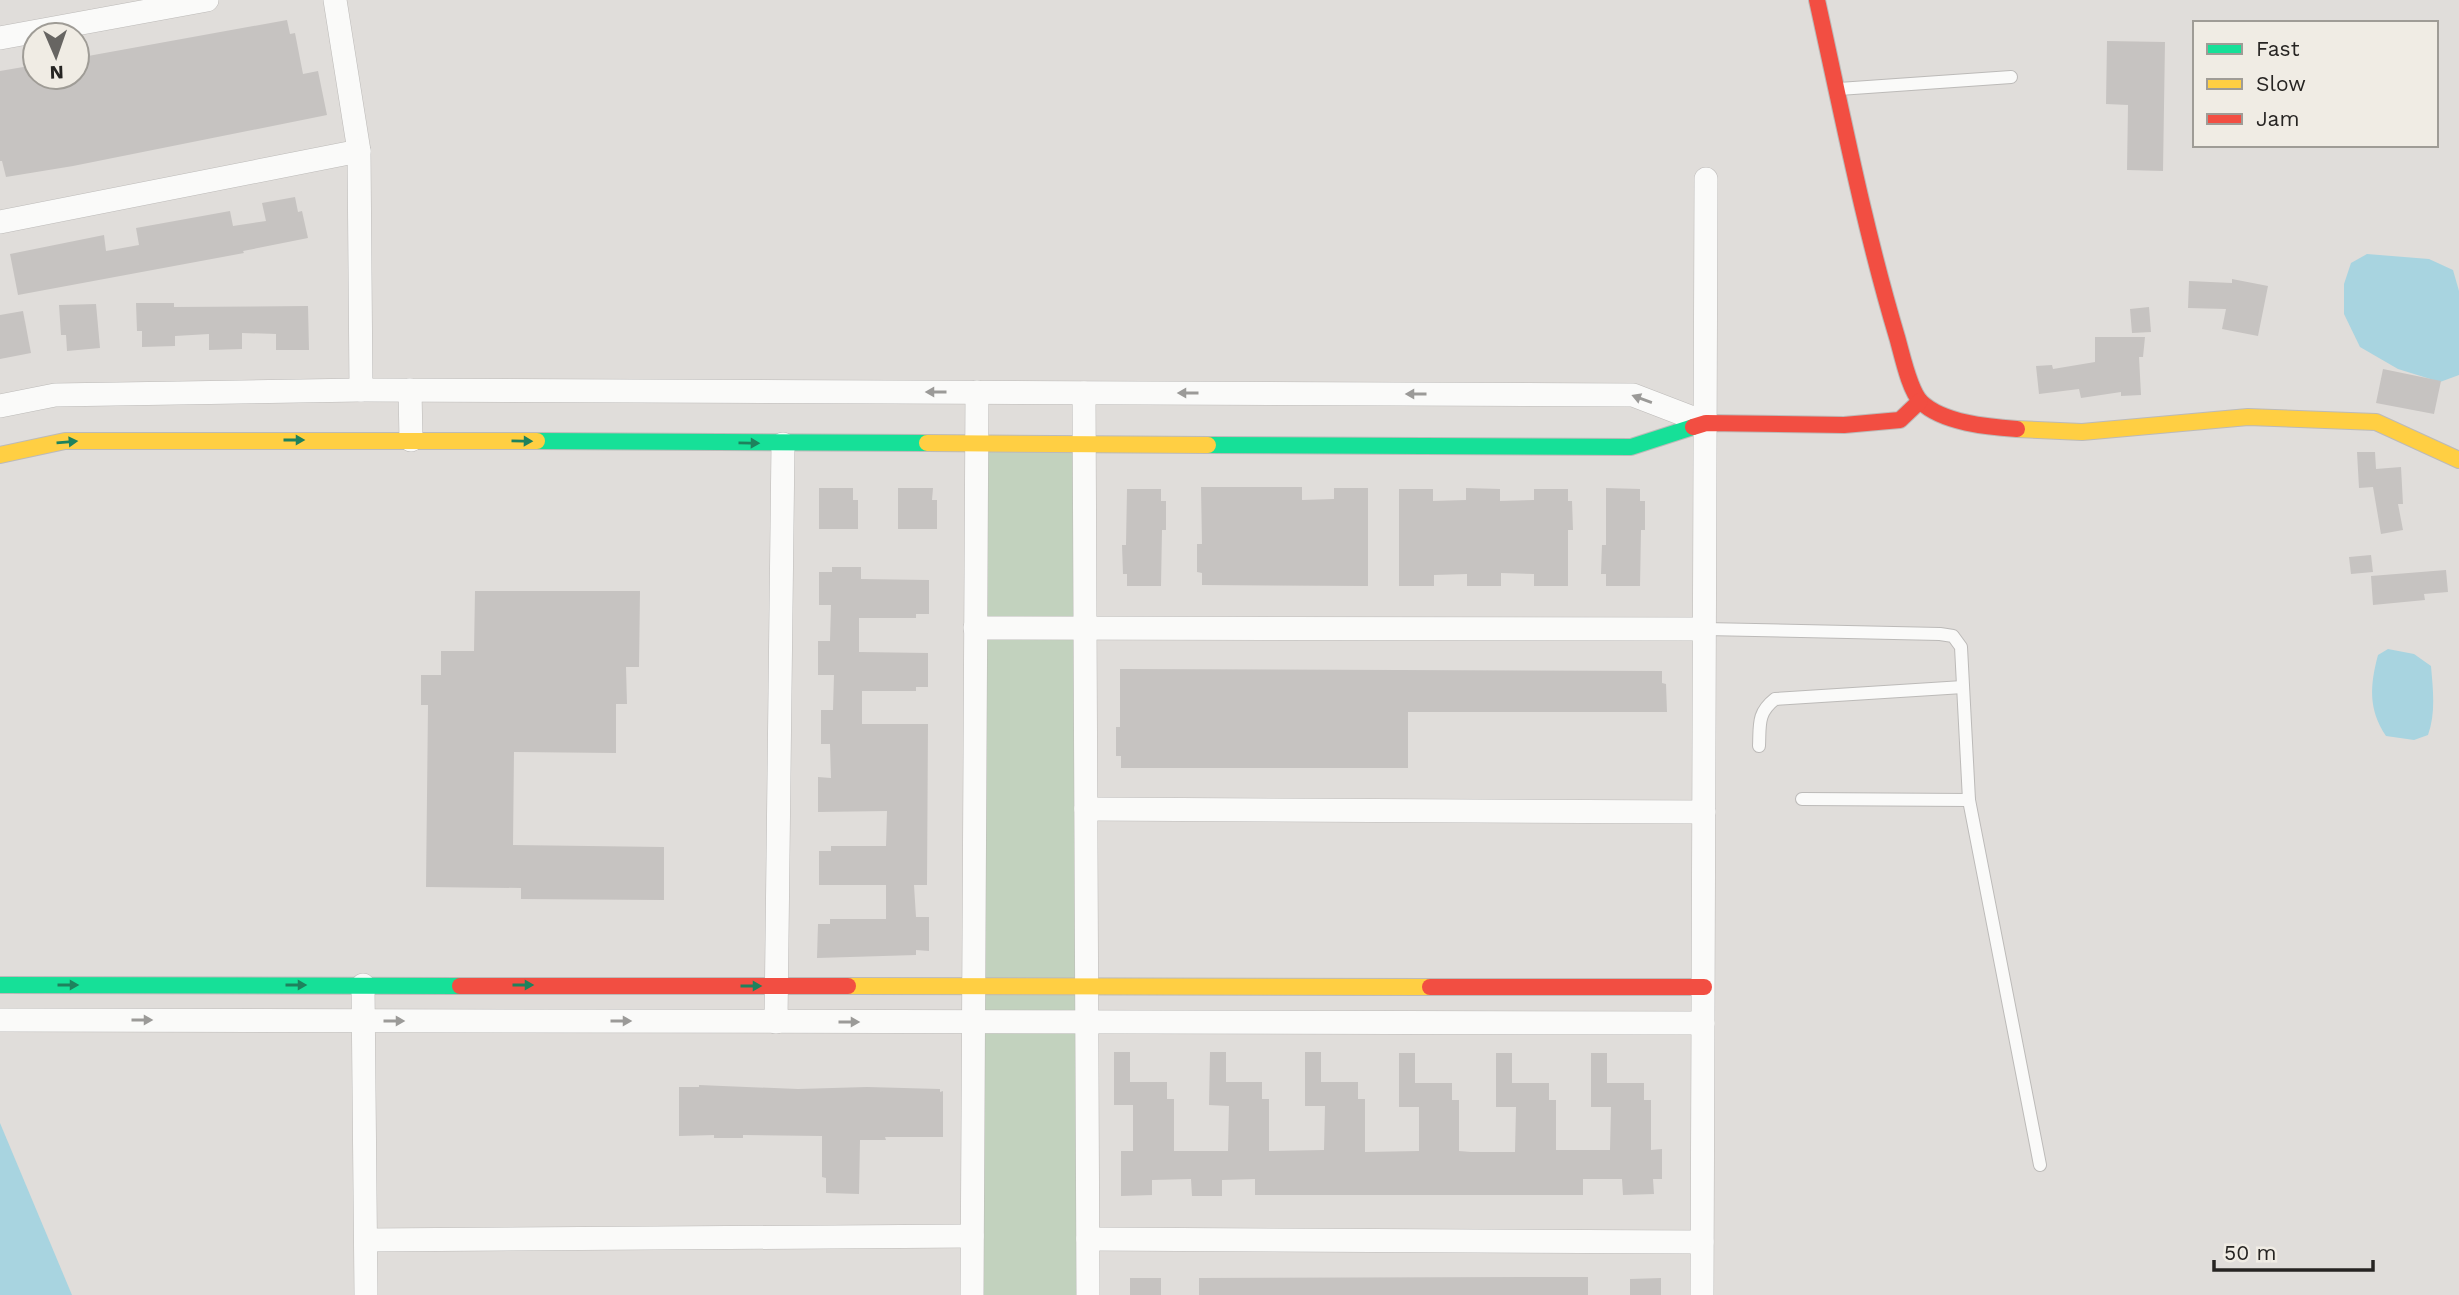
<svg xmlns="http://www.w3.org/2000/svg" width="2459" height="1295" viewBox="0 0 2459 1295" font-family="'Work Sans',sans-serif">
  <rect width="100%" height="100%" fill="#e0ddda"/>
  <!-- green -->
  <path fill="#c2d2be" d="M 976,442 L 1084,443 L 1088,1295 L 972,1295 Z"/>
  <!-- water -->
  <g fill="#a8d4e0">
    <path d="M 2367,254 L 2429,259 L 2453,270 L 2459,291 L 2459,375 L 2440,382 L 2398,369 L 2360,347 L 2344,314 L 2344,284 L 2351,263 Z"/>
    <path d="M 2388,649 L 2414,654 L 2431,666 C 2433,690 2436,713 2428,735 L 2414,740 L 2386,736 C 2368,709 2370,685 2378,655 Z"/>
    <path d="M 0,1123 L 72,1295 L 0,1295 Z"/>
  </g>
  <!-- building -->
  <g fill="#c6c3c1">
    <path d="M 287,20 L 290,34 L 295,33 L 303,74 L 318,71 L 327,115 L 73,166 L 6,177 L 2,161 L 0,161 L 0,71 L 35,65 L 35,77 L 77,77 L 77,58 Z"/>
    <path d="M 2107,41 L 2165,42 L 2163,171 L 2127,170 L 2128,105 L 2106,104 Z"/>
    <path d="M 295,197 L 298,212 L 302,211 L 308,238 L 243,251 L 244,253 L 18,295 L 10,254 L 104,235 L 106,251 L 139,245 L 136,228 L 230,211 L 233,226 L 266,221 L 262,203 Z"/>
    <path d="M 2232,279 L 2268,286 L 2258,336 L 2222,329 L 2226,309 L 2188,308 L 2189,281 L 2232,283 Z"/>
    <path d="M 136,303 L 174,303 L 174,307 L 308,306 L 309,350 L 276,350 L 276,334 L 242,333 L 242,349 L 209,350 L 209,334 L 175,336 L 175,346 L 142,347 L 142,331 L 137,331 Z"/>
    <path d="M 96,304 L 100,348 L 67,351 L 66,335 L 61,335 L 59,305 Z"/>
    <path d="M 2149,307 L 2151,332 L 2132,333 L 2130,309 Z"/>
    <path d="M 23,311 L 31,353 L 0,359 L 0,315 Z"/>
    <path d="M 2095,337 L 2145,337 L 2143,357 L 2139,357 L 2141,395 L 2121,396 L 2121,392 L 2081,398 L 2079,389 L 2039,394 L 2036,366 L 2052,365 L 2053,369 L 2095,362 Z"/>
    <path d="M 2383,369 L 2441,381 L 2434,414 L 2376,403 Z"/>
    <path d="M 2357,452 L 2375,452 L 2376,469 L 2401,467 L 2403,504 L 2398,504 L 2403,530 L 2381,534 L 2373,487 L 2359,488 Z"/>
    <path d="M 1201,487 L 1302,487 L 1302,500 L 1334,499 L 1334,488 L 1368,488 L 1368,586 L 1202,585 L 1202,573 L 1197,572 L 1197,544 L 1202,544 Z"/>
    <path d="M 819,488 L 853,488 L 853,500 L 858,500 L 858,529 L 819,529 Z"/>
    <path d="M 898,488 L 933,488 L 932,500 L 937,500 L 937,529 L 898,529 Z"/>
    <path d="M 1466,488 L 1500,489 L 1500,501 L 1534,500 L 1534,489 L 1568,489 L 1568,501 L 1572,501 L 1573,530 L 1568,530 L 1568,586 L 1534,586 L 1534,574 L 1501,573 L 1501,586 L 1467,586 L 1467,574 L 1434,575 L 1434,586 L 1399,586 L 1399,489 L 1433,489 L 1433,501 L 1466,500 Z"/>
    <path d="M 1606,488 L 1640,489 L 1640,501 L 1645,501 L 1645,530 L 1641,530 L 1640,586 L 1606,586 L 1606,574 L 1601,574 L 1602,545 L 1606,545 Z"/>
    <path d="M 1127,489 L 1161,489 L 1161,501 L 1166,501 L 1166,530 L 1162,530 L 1161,586 L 1127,586 L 1127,574 L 1123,574 L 1122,545 L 1126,545 Z"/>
    <path d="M 2371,555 L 2373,572 L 2351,574 L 2349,557 Z"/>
    <path d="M 832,567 L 861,567 L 861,579 L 929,580 L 929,614 L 916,614 L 916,618 L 859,618 L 859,652 L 928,653 L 928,687 L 916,687 L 916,691 L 862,691 L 862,724 L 928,724 L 927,885 L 914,885 L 916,917 L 929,917 L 929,951 L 916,950 L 916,955 L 817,958 L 818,924 L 830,924 L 830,919 L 886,919 L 886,885 L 819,885 L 819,851 L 831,851 L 831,846 L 886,846 L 887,811 L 818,812 L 818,777 L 831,778 L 830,744 L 821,744 L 821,710 L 833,710 L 834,675 L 818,675 L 818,641 L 830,641 L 831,605 L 819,605 L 819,572 L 832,572 Z"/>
    <path d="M 2446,570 L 2448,592 L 2424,594 L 2425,600 L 2373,605 L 2371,576 Z"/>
    <path d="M 475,591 L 640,591 L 639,667 L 626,667 L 627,704 L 616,704 L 616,753 L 514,752 L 513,845 L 664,847 L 664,900 L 521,899 L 521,888 L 426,887 L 428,705 L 421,705 L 421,675 L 441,675 L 441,651 L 474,651 Z"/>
    <path d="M 1120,669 L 1662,671 L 1662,683 L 1666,684 L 1667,712 L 1408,712 L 1408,768 L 1121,768 L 1121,756 L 1116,756 L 1116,727 L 1120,727 Z"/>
    <path d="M 1114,1052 L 1130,1052 L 1130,1082 L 1167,1082 L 1167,1099 L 1174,1099 L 1174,1151 L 1228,1151 L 1229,1106 L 1209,1105 L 1210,1052 L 1226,1052 L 1226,1082 L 1262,1082 L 1262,1099 L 1269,1099 L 1269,1151 L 1324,1150 L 1325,1106 L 1305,1106 L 1305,1052 L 1321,1052 L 1321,1082 L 1358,1082 L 1358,1099 L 1365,1099 L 1365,1152 L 1419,1151 L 1419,1107 L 1399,1107 L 1399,1053 L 1415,1053 L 1415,1083 L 1452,1083 L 1452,1100 L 1459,1100 L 1459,1151 L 1471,1152 L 1515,1152 L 1516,1107 L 1496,1107 L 1496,1053 L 1512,1053 L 1512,1083 L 1549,1083 L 1549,1100 L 1556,1100 L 1556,1150 L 1610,1150 L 1611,1107 L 1591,1107 L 1591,1053 L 1607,1053 L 1607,1083 L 1644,1083 L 1644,1100 L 1651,1100 L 1651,1150 L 1662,1149 L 1662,1179 L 1653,1179 L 1654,1194 L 1623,1195 L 1622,1179 L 1583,1179 L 1583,1195 L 1255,1195 L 1255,1179 L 1222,1180 L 1222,1196 L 1192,1196 L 1191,1179 L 1152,1180 L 1152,1195 L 1121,1196 L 1121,1151 L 1133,1151 L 1133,1105 L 1114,1105 Z"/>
    <path d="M 699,1085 L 798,1089 L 867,1087 L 940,1089 L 940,1092 L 943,1091 L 943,1137 L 885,1137 L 886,1140 L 860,1140 L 859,1194 L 826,1193 L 826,1178 L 822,1177 L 822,1136 L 743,1135 L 743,1138 L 714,1138 L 714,1135 L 679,1136 L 679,1087 L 699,1087 Z"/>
    <path d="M 1526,1277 L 1588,1277 L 1588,1295 L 1199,1295 L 1199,1278 Z"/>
    <rect x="1130" y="1278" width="31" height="17"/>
    <path d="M 1661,1278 L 1661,1295 L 1630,1295 L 1630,1279 Z"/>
  </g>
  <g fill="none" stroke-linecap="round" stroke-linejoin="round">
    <!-- lane casing -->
    <g stroke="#bcbab8" stroke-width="14">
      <g id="lane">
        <path d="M 1839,89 L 2011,77"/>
        <path d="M 1705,629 L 1940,634 L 1953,636 L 1961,647 L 1969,800 L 2040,1165"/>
        <path d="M 1759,746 C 1760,725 1757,713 1775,699 L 1963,687"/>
        <path d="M 1802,799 L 1969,800"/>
      </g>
    </g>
    <!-- street casing -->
    <g stroke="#bcbab8" stroke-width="24">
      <g id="street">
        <path d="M 335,0 L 359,151 L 361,390"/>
        <path d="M 0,38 L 207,0"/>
        <path d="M 0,222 L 359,151"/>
        <path d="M 410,390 L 411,440"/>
        <path d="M 1084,393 L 1088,1295"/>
        <path d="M 0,406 L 55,395 L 361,390 L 1633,395 L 1706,423"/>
        <path d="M 975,628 L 1705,629"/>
        <path d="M 1086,809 L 1704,812"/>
        <path d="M 363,985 L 366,1295"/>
        <path d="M 0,1020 L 1703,1023"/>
        <path d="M 776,1022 L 783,444"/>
        <path d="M 1088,1239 L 1702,1242"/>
        <path d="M 366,1240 L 972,1236"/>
        <path d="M 972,1295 L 977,392"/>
        <path d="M 1702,1295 L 1706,179"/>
      </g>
    </g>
    <!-- fast casing -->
    <g stroke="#bcbab8" stroke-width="18">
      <g id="fast">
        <path d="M 537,441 L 927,443"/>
        <path d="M 1208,445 L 1631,447 L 1693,427"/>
        <path d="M 0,985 L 460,986"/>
      </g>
    </g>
    <!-- slow casing -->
    <g stroke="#bcbab8" stroke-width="18">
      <g id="slow">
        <path d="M 2017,429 L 2082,432 L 2248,417 L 2376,422 L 2459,460"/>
        <path d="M 927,443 L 1208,445"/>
        <path d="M 0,455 L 65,441 L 537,441"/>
        <path d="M 848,986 L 1430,987"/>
      </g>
    </g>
    <!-- jam casing -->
    <g stroke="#bcbab8" stroke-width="18">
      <g id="jam">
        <path d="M 1817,0 C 1842,113 1864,227 1897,337 C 1902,354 1909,390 1921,402 C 1943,423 1988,427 2017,429"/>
        <path d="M 1693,427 L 1706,423 L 1844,425 L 1900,420 L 1920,401"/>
        <path d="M 460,986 L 848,986"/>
        <path d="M 1430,987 L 1704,987"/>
      </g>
    </g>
    <!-- lane -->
    <use href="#lane" stroke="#fafaf9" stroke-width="12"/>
    <!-- street -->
    <use href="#street" stroke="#fafaf9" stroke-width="23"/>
    <!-- fast -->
    <use href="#fast" stroke="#16e098" stroke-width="16"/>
    <!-- slow -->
    <use href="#slow" stroke="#ffcf43" stroke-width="16"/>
    <!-- jam -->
    <use href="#jam" stroke="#f24e42" stroke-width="16"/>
  </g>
  <!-- one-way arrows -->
  <defs><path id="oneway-solid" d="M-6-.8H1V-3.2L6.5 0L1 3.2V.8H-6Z" transform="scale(1.75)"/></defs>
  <g fill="#9b9a98">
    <use href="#oneway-solid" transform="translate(936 392) rotate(-180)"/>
    <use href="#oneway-solid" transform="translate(1188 393) rotate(-180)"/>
    <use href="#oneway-solid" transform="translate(1416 394) rotate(-180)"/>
    <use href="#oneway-solid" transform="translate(1642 399) rotate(-160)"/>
    <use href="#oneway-solid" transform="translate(142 1020)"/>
    <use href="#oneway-solid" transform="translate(394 1021)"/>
    <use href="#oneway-solid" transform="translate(621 1021)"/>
    <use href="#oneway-solid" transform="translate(849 1022)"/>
  </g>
  <g fill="#1e825d">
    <use href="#oneway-solid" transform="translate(294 440)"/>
    <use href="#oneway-solid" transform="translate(522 441) rotate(1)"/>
    <use href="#oneway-solid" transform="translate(67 442) rotate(-5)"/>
    <use href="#oneway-solid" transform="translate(749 443) rotate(1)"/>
    <use href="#oneway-solid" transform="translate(68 985)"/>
    <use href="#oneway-solid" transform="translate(296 985)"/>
    <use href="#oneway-solid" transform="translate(523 985)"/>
    <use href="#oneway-solid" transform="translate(751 986)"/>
  </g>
  <!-- legend -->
  <rect x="2193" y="21" width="245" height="126" fill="#f0ece4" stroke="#9f9c96" stroke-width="2"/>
  <rect x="2207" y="44" width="35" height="10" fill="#16e098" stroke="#9f9c96" stroke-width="2"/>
  <text x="2256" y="56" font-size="21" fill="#262422">Fast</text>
  <rect x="2207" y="79" width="35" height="10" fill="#ffcf43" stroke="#9f9c96" stroke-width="2"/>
  <text x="2256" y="91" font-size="21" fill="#262422">Slow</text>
  <rect x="2207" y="114" width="35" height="10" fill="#f24e42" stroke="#9f9c96" stroke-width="2"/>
  <text x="2256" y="126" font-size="21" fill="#262422">Jam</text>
  <!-- north arrow -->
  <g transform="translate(56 56) rotate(178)"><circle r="33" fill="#f0ece4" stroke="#9f9c96" stroke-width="2"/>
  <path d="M0-5L12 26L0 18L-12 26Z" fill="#676562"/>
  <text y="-10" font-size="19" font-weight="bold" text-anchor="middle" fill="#262422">N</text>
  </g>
  <!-- scale -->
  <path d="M2214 1260v10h159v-10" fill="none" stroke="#262422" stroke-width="3.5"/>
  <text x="2224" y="1260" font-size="21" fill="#262422" stroke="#f0ece4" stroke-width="5" paint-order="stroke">50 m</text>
</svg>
